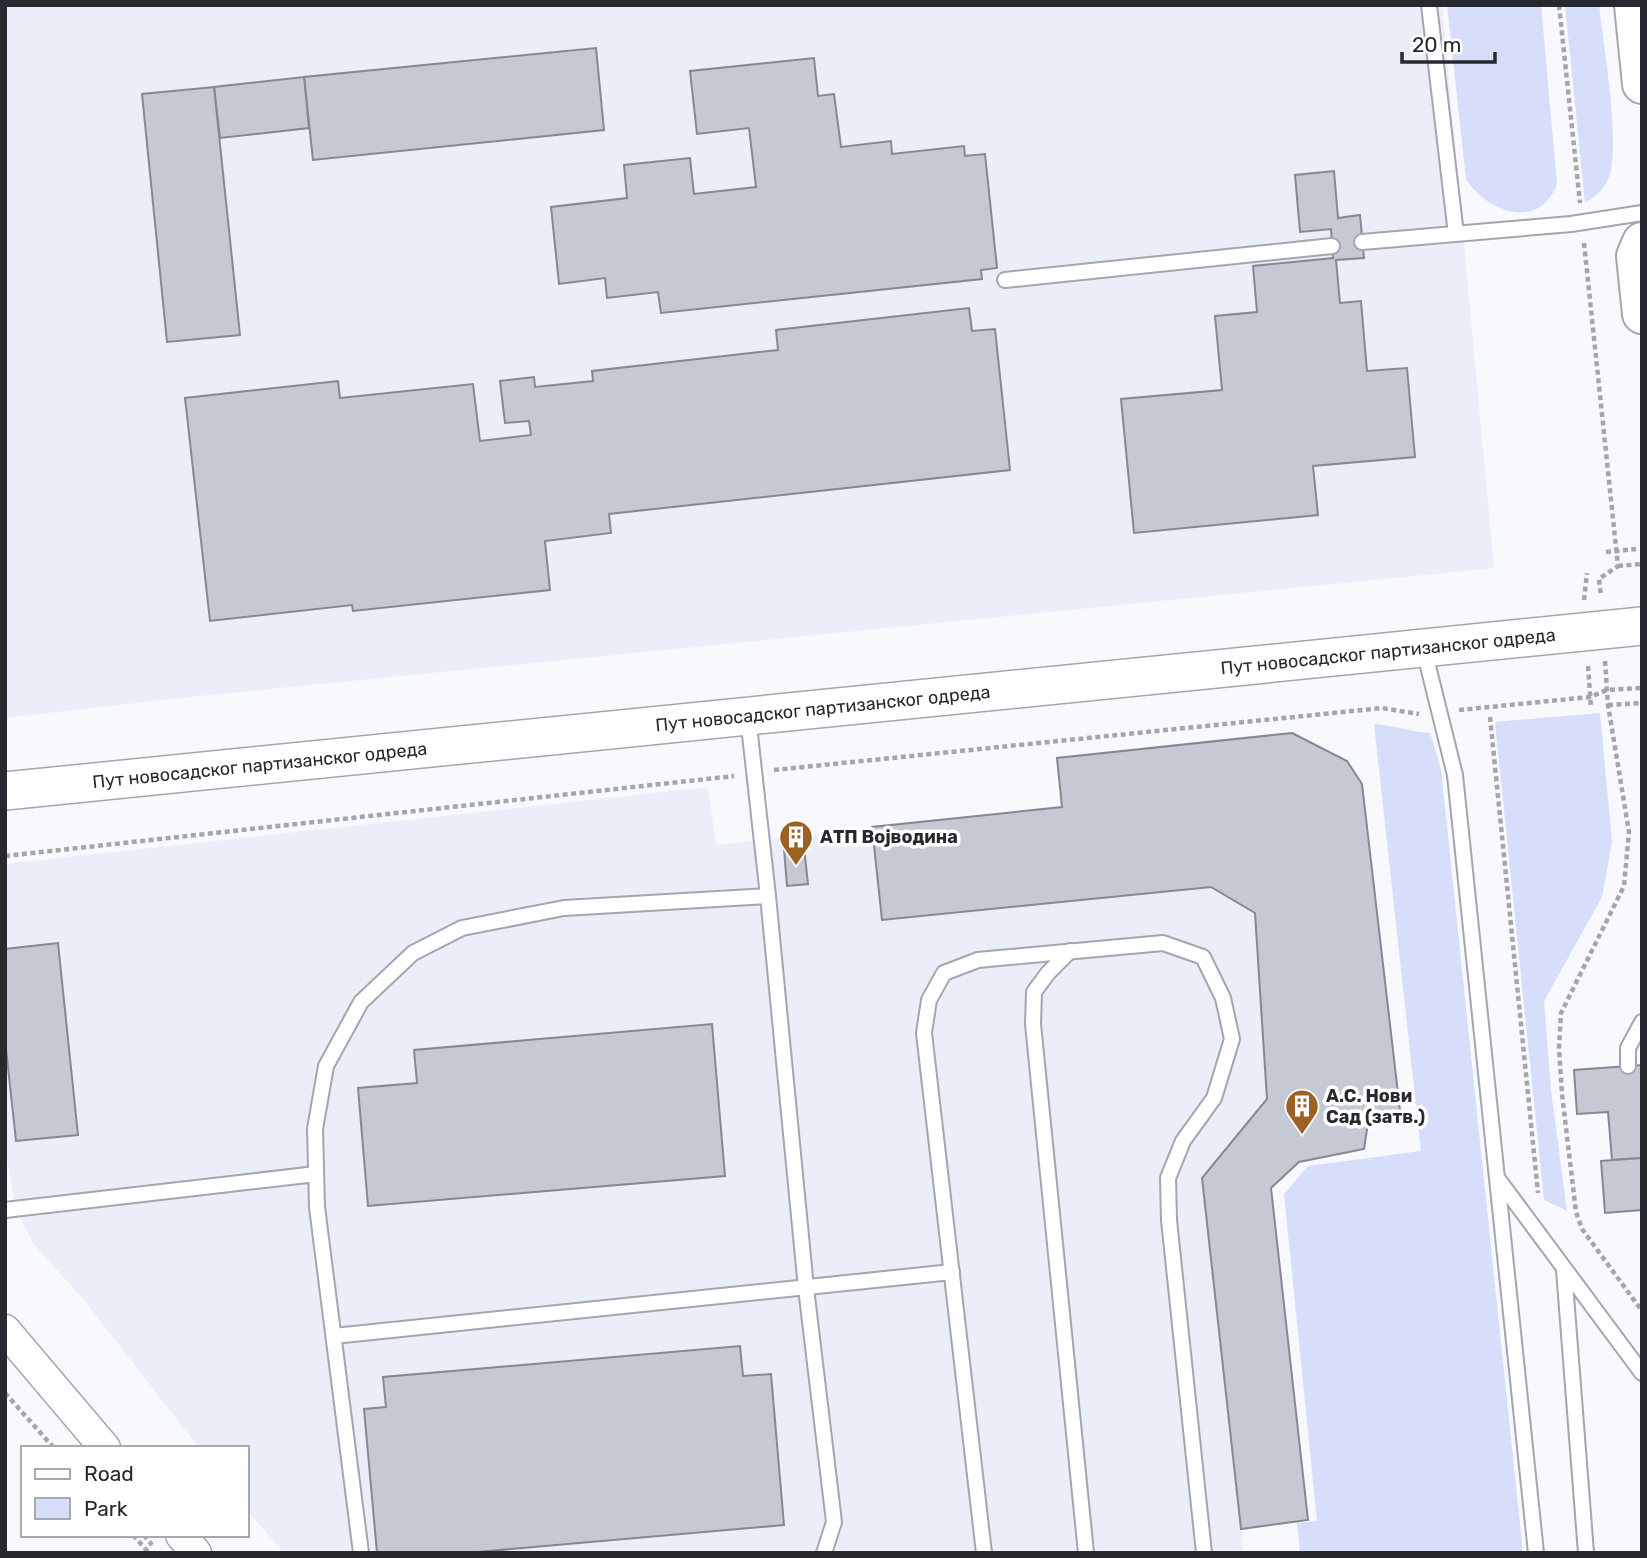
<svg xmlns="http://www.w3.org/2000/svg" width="1647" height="1558" viewBox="0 0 1647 1558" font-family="Rubik,sans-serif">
  <rect width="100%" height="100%" fill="#f7f9fd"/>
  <!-- built -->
  <g fill="#eaeef9">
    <path d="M 5,5 L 1442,5 L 1494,568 L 179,698 L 5,718 Z"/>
    <path d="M 1292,733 L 1362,784 L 1401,1119 L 1368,1123 L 1364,1149 L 1299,1162 L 1271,1188 L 1308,1520 L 1241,1529 L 1244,1553 L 284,1553 L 247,1510 L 247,1448 L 199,1448 L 84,1300 L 32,1242 L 16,1209 L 5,1147 L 5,864 L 708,787 L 716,845 L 1062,807 L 1057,758 Z"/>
  </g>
  <!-- green -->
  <g fill="#d6defb">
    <path d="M 1447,5 L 1541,5 L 1557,184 C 1539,231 1488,213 1466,179 Z"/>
    <path d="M 1565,5 L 1599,5 C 1603,41 1622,153 1608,180 C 1603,190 1595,197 1585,203 Z"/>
    <path d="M 1600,713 L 1612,842 L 1602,897 L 1544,1001 L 1551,1090 L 1567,1211 L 1544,1200 L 1495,722 Z"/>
    <path d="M 1374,724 C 1394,725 1410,732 1430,733 L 1441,769 L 1523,1553 L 1300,1553 L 1297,1523 L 1317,1521 L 1284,1194 L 1308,1166 L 1421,1151 Z"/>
  </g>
  <!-- building -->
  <g fill="#c5c9d4" stroke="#858892" stroke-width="2">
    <path d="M 596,48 L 604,130 L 313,160 L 304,77 Z"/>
    <path d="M 814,58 L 818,96 L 834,94 L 841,147 L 891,141 L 892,154 L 964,146 L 965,156 L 985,154 L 997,268 L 981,270 L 982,279 L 661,313 L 658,292 L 607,298 L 605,278 L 559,284 L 551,207 L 627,198 L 624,165 L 690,158 L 694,194 L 756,187 L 749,128 L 697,134 L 690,71 Z"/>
    <path d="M 304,77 L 309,128 L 220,138 L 214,87 Z"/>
    <path d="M 214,87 L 240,335 L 167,342 L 142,94 Z"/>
    <path d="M 1334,171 L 1338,218 L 1360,215 L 1364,258 L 1336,260 L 1340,303 L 1361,301 L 1367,371 L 1407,368 L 1415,457 L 1313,466 L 1318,515 L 1134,533 L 1121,399 L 1222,390 L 1215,316 L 1257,312 L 1253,266 L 1333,258 L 1331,229 L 1300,232 L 1295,175 Z"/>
    <path d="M 969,308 L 972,331 L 995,329 L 1010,470 L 609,514 L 611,533 L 545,541 L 550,590 L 353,611 L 352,605 L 210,621 L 185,398 L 338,381 L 340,398 L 473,384 L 480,441 L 531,435 L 529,421 L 505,423 L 500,381 L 534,377 L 535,387 L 593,381 L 592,371 L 778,350 L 776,330 Z"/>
    <path d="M 1292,733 L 1347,761 L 1362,784 L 1401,1119 L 1368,1123 L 1364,1149 L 1299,1162 L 1271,1188 L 1308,1520 L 1241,1529 L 1202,1178 L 1267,1099 L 1255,913 L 1211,887 L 882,920 L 872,827 L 1062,807 L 1057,758 Z"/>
    <path d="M 804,847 L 808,884 L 787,886 L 784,849 Z"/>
    <path d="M 58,943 L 78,1135 L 16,1141 L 5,1040 L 5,949 Z"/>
    <path d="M 712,1024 L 725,1176 L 368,1206 L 358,1088 L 417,1083 L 414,1050 Z"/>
    <path d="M 1642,1065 L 1642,1158 L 1612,1160 L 1608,1112 L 1577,1114 L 1574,1070 Z"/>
    <path d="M 1642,1158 L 1642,1210 L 1605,1213 L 1601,1161 Z"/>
    <path d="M 740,1346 L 743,1376 L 771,1374 L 784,1525 L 466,1553 L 377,1553 L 364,1409 L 386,1407 L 383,1377 Z"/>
  </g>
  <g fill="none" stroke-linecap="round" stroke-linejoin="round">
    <!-- service casing -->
    <g stroke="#a3a6b0" stroke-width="18">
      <g id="service">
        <path d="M 1429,5 L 1456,234"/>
        <path d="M 1362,242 L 1571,224 L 1642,213"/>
        <path d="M 1005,280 L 1332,246"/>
        <path d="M 1424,650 L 1455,775 L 1536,1553"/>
        <path d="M 748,717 L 768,896 L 806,1288 L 834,1522 L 824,1553"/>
        <path d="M 1070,951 L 1048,973 L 1034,992 L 1033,1024 L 1086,1553"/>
        <path d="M 1628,1066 L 1628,1048 L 1642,1022"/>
        <path d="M 1498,1179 L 1642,1373"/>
        <path d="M 5,1210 L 316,1174"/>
        <path d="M 1564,1270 L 1586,1553"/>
        <path d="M 334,1336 L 952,1272"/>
        <path d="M 361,1553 L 317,1207 L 315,1129 L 326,1066 L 361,1002 L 413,953 L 462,928 L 564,908 L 768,896"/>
        <path d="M 984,1553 L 924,1033 L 929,1000 L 944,973 L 978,960 L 1163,943 L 1203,957 L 1223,998 L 1232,1039 L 1214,1098 L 1183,1141 L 1168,1178 L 1169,1220 L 1204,1553"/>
      </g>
    </g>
    <!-- minor casing -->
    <g stroke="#a3a6b0" stroke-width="33">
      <g id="minor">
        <path d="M 5,1330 L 105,1448"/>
        <path d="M 181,1535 L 196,1553"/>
      </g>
    </g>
    <!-- tertiary casing -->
    <g stroke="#a3a6b0" stroke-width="40">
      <g id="tertiary">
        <path id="s1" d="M 5,791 L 1642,626"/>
      </g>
    </g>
    <!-- secondary casing -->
    <g stroke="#a3a6b0" stroke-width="42">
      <g id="secondary">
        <path d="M 1634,5 L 1642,84"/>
        <path d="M 1642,242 L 1636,256 L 1642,314"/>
      </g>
    </g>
    <!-- path -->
    <g stroke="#a5a6ab" stroke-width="4.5" stroke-dasharray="5 3.5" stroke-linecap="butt">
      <path d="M 1559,5 L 1580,203"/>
      <path d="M 1584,243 L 1618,566 L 1599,579 L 1601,596"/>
      <path d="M 1606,552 L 1636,549"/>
      <path d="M 1618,566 L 1642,564"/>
      <path d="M 1584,600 L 1587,573"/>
      <path d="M 1605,661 L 1608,705 L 1629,832 L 1624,886 L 1561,1013 L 1559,1048 L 1562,1094 L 1576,1212 L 1582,1229 L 1642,1311"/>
      <path d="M 1588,666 L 1591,707"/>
      <path d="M 1608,705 L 1642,703"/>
      <path d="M 1459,710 L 1590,697 L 1607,690 L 1642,688"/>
      <path d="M 1490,717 L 1538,1193"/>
      <path d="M 774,770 L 1382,708 L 1419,714"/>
      <path d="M 5,856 L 734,776"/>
      <path d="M 5,1393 L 54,1448"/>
      <path d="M 133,1535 L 149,1553"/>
      <path d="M 144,1535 L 152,1545"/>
    </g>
    <!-- service -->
    <use href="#service" stroke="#fff" stroke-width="14"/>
    <!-- minor -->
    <use href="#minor" stroke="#fff" stroke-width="30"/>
    <!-- tertiary -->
    <use href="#tertiary" stroke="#fff" stroke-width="37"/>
    <!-- secondary -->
    <use href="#secondary" stroke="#fff" stroke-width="38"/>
  </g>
  <!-- icons -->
  <defs>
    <g id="building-pin" transform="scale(1.75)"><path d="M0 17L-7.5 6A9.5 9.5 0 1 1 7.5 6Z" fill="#9d6124" stroke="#fff"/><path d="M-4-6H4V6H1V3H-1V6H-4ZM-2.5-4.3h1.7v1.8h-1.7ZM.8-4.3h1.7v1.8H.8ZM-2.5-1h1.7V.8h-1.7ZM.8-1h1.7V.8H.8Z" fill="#fff"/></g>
  </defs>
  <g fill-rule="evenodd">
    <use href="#building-pin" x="796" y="837"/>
    <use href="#building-pin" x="1302" y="1106"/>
  </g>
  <g text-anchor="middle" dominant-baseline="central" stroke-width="7" stroke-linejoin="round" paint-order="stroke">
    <!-- street labels -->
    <g font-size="18" fill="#28292e" stroke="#fff">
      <text stroke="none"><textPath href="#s1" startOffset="1390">Пут новосадског партизанског одреда</textPath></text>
      <text stroke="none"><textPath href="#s1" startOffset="822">Пут новосадског партизанског одреда</textPath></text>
      <text stroke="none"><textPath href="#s1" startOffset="256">Пут новосадског партизанског одреда</textPath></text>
    </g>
    <!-- poi labels -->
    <g font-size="18" font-weight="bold" fill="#28292e" stroke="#fff" text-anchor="start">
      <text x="820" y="837">АТП Војводина</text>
      <text x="1326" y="1096">А.С. Нови<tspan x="1326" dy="21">Сад (затв.)</tspan></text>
    </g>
  </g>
  <!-- border -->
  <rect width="1647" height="1558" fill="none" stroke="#28292e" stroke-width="14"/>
  <!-- legend -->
  <rect x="21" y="1446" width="228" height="91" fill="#ffffff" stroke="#a9a9ab" stroke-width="2"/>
  <rect x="35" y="1469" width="35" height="10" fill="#ffffff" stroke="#a9a9ab" stroke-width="2"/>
  <text x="84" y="1481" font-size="21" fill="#28292e">Road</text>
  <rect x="35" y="1498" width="35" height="21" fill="#d6defb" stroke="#a9a9ab" stroke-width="2"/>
  <text x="84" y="1516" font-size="21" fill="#28292e">Park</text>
  <!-- scale -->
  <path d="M1402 52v10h93v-10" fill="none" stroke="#28292e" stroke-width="3.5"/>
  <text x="1412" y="52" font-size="21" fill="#28292e" stroke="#ffffff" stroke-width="5" paint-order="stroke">20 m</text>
</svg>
